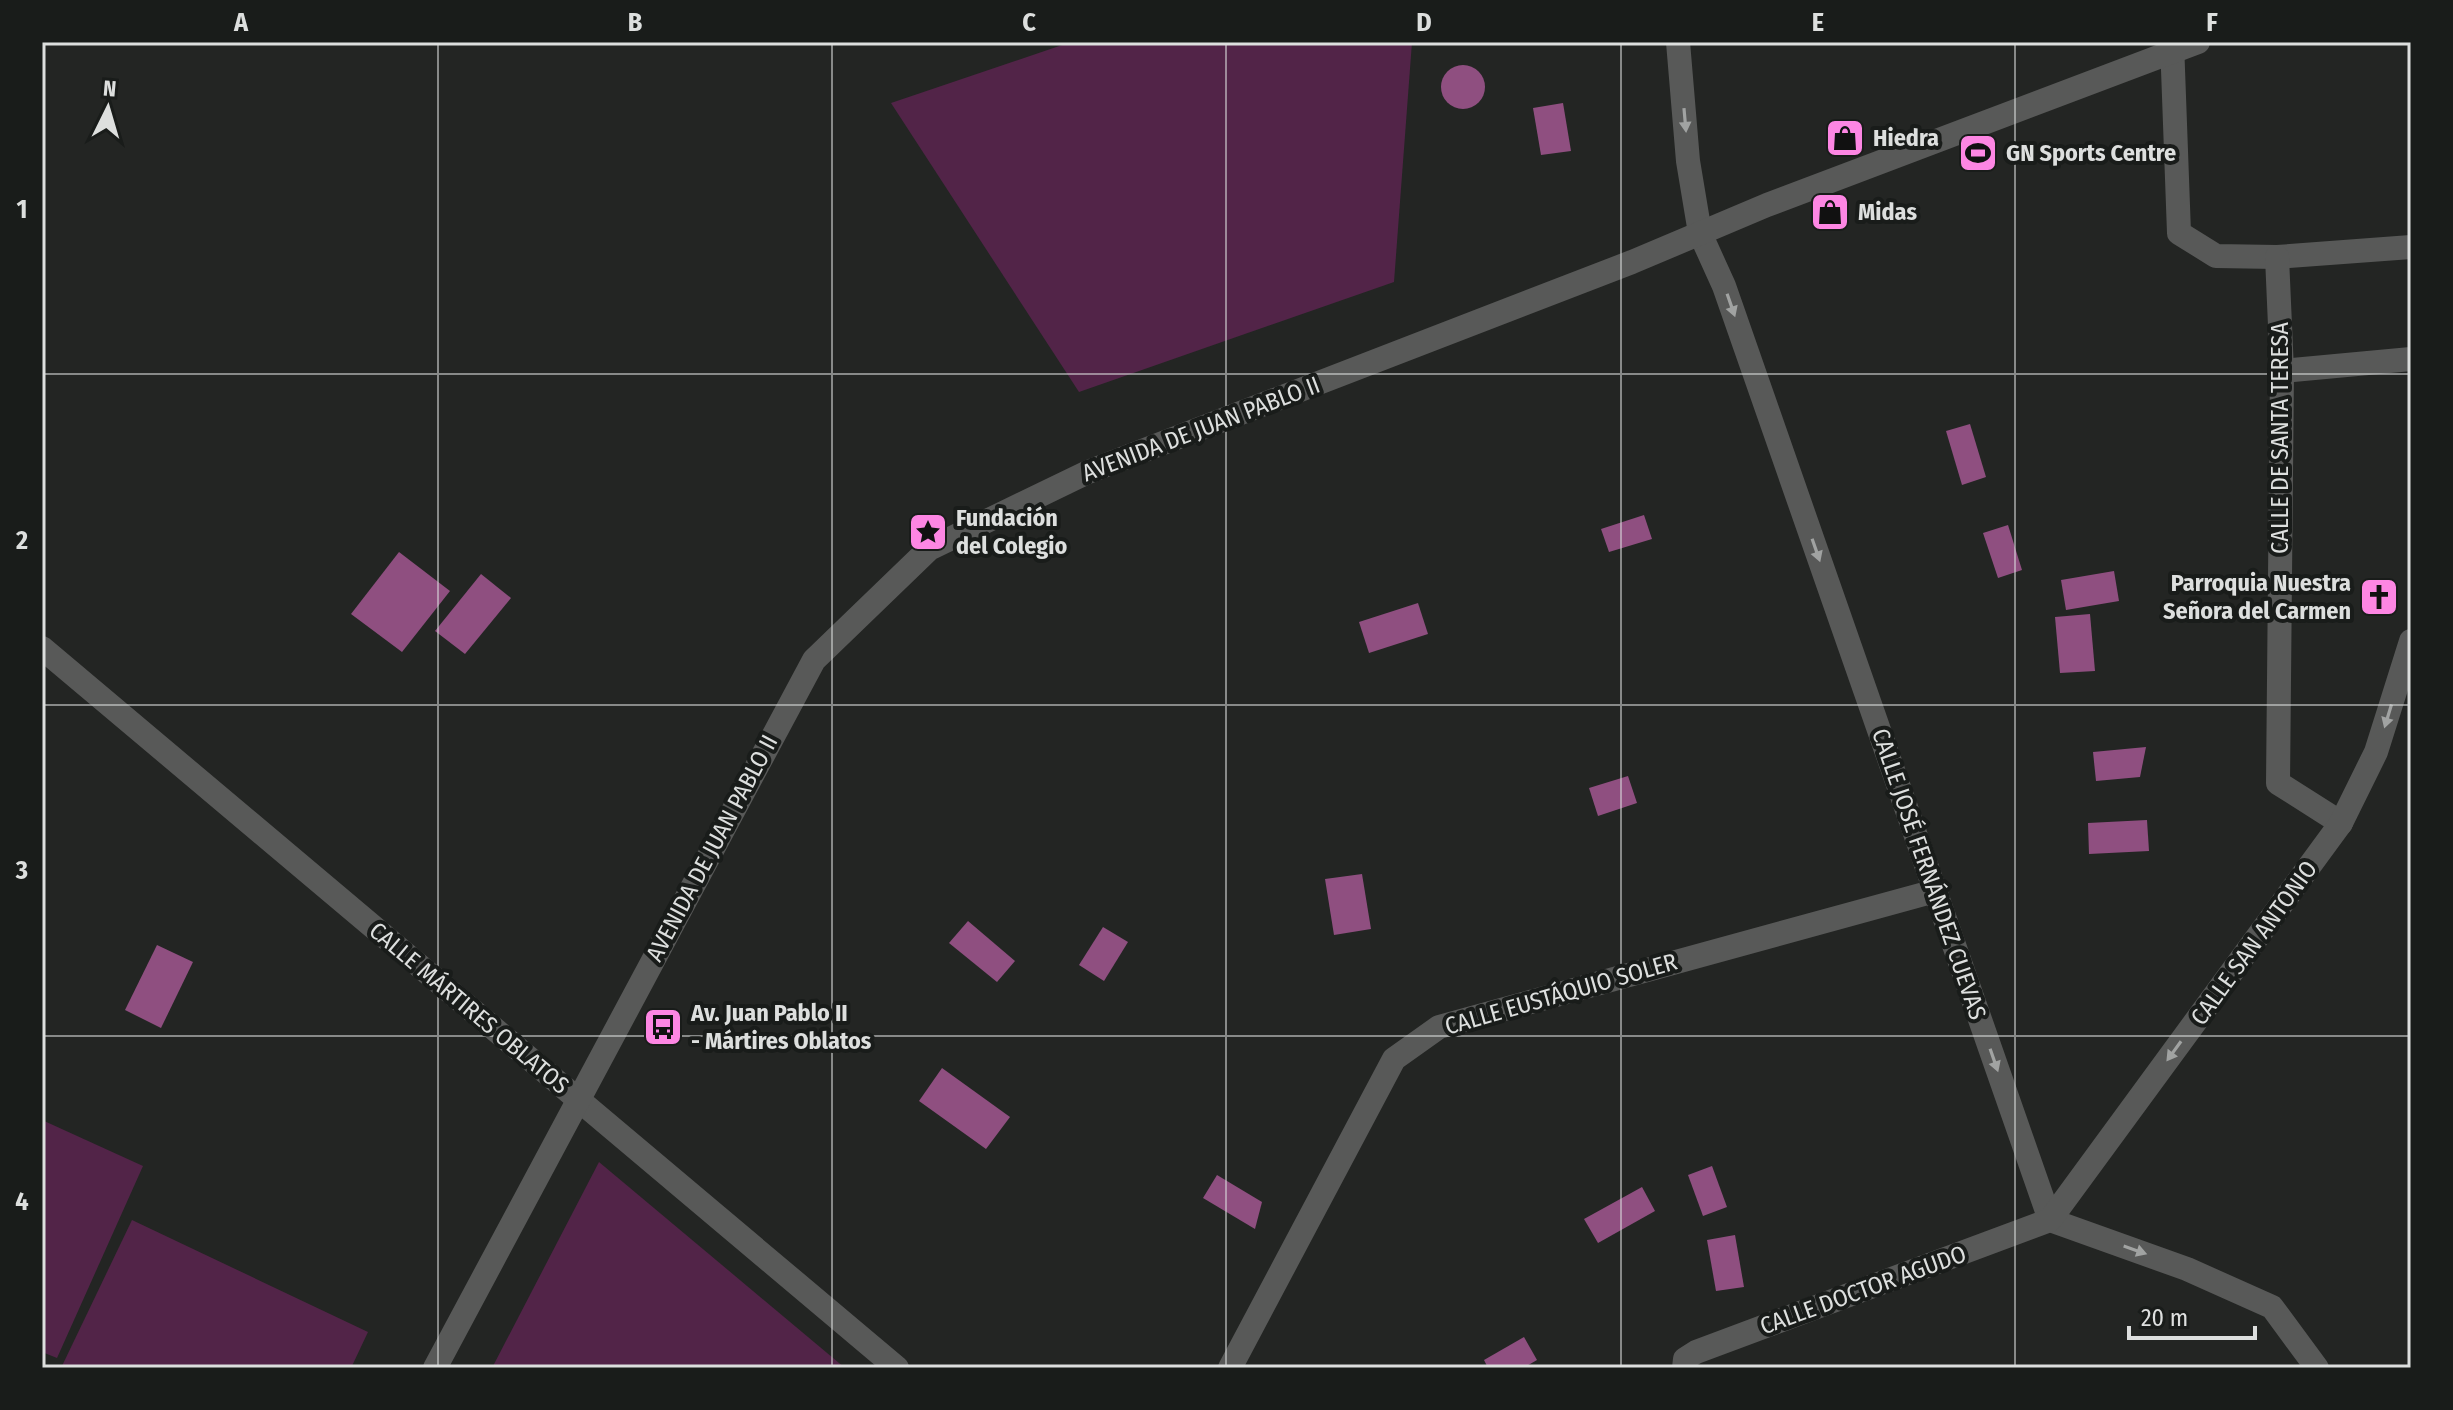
<svg xmlns="http://www.w3.org/2000/svg" width="2453" height="1410" viewBox="0 0 2453 1410" font-family="'Fira Sans Condensed',sans-serif">
  <rect width="100%" height="100%" fill="#232523"/>
  <!-- green -->
  <g fill="#522448">
    <path d="M 1071,42 L 1412,42 L 1394,282 L 1079,392 L 891,103 Z"/>
    <path d="M 42,1120 L 143,1166 L 57,1358 L 42,1352 Z"/>
    <path d="M 599,1162 L 845,1368 L 492,1368 Z"/>
    <path d="M 132,1220 L 368,1332 L 351,1368 L 62,1366 Z"/>
  </g>
  <!-- water -->
  <g fill="#8f4f80">
    <circle cx="1463" cy="87" r="22"/>
    <path d="M 1563,103 L 1571,151 L 1541,155 L 1533,108 Z"/>
    <path d="M 1970,424 L 1986,477 L 1962,485 L 1946,431 Z"/>
    <path d="M 1644,515 L 1652,539 L 1609,552 L 1601,529 Z"/>
    <path d="M 2008,525 L 2022,570 L 1998,578 L 1983,533 Z"/>
    <path d="M 399,552 L 450,591 L 402,652 L 351,614 Z"/>
    <path d="M 2114,571 L 2119,601 L 2066,610 L 2061,580 Z"/>
    <path d="M 481,574 L 511,598 L 465,654 L 435,631 Z"/>
    <path d="M 1418,603 L 1428,634 L 1369,653 L 1359,622 Z"/>
    <path d="M 2090,614 L 2095,671 L 2060,673 L 2055,617 Z"/>
    <path d="M 2146,747 L 2140,777 L 2096,781 L 2093,752 Z"/>
    <path d="M 1628,776 L 1637,803 L 1598,816 L 1589,788 Z"/>
    <path d="M 2147,820 L 2149,851 L 2089,854 L 2088,823 Z"/>
    <path d="M 1362,874 L 1371,929 L 1334,935 L 1325,879 Z"/>
    <path d="M 968,921 L 1015,961 L 997,982 L 949,943 Z"/>
    <path d="M 1103,927 L 1128,942 L 1104,981 L 1079,965 Z"/>
    <path d="M 157,945 L 193,962 L 161,1028 L 125,1010 Z"/>
    <path d="M 942,1068 L 1010,1117 L 986,1149 L 919,1101 Z"/>
    <path d="M 1712,1166 L 1727,1207 L 1703,1216 L 1688,1175 Z"/>
    <path d="M 1217,1175 L 1262,1202 L 1255,1229 L 1203,1198 Z"/>
    <path d="M 1642,1187 L 1655,1211 L 1598,1243 L 1584,1219 Z"/>
    <path d="M 1735,1235 L 1744,1287 L 1716,1291 L 1707,1240 Z"/>
    <path d="M 1524,1337 L 1537,1360 L 1523,1368 L 1488,1368 L 1484,1360 Z"/>
  </g>
  <g fill="none" stroke-linecap="round" stroke-linejoin="round">
    <!-- minor -->
    <g stroke="#585958" stroke-width="24">
      <path d="M 1678,42 L 1688,161 L 1700,233 L 1724,286 L 2050,1220 L 2187,1269 L 2272,1307 L 2317,1368"/>
      <path d="M 2172,42 L 2179,233 L 2216,256 L 2277,257 L 2411,247"/>
      <path d="M 2277,257 L 2282,371 L 2278,783 L 2341,823"/>
      <path d="M 2282,371 L 2411,359"/>
      <path d="M 42,648 L 897,1368"/>
      <path d="M 435,1368 L 814,660 L 929,549 L 1088,472 L 1632,262 L 1767,205 L 2198,42"/>
      <path d="M 1230,1368 L 1394,1059 L 1439,1027 L 1935,891"/>
      <path d="M 1684,1368 L 1685,1359 L 1696,1352 L 2050,1220 L 2341,823 L 2376,752 L 2411,641"/>
    </g>
  </g>
  <!-- one-way arrows -->
  <defs><path id="oneway-solid" d="M-6-.8H1V-3.2L6.5 0L1 3.2V.8H-6Z" transform="scale(2)"/></defs>
  <g fill="#a1a3a2">
    <use href="#oneway-solid" transform="translate(1685 120) rotate(85)"/>
    <use href="#oneway-solid" transform="translate(1731 305) rotate(71)"/>
    <use href="#oneway-solid" transform="translate(1816 550) rotate(71)"/>
    <use href="#oneway-solid" transform="translate(2388 716) rotate(107)"/>
    <use href="#oneway-solid" transform="translate(2174 1051) rotate(126)"/>
    <use href="#oneway-solid" transform="translate(1994 1060) rotate(71)"/>
    <use href="#oneway-solid" transform="translate(2135 1250) rotate(19)"/>
  </g>
  <!-- grid -->
  <path fill="none" stroke="#dddfde" stroke-width="2" stroke-opacity="0.55" d="M 438,42 L 438,1368M 832,42 L 832,1368M 1226,42 L 1226,1368M 1621,42 L 1621,1368M 2015,42 L 2015,1368M 42,374 L 2411,374M 42,705 L 2411,705M 42,1036 L 2411,1036"/>
  <!-- icons -->
  <defs>
    <g id="shop-square" transform="scale(2)"><rect x="-9" y="-9" width="18" height="18" rx="4" fill="#fd86e3" stroke="#191c1a"/><path d="M-5-2.5h2.3a2.7 3.5 0 0 1 5.4 0H5L5.5 6h-11ZM-1.5-2.5h3a1.5 2.3 0 0 0-3 0Z" fill="#111"/></g>
    <g id="stadium-square" transform="scale(2)"><rect x="-9" y="-9" width="18" height="18" rx="4" fill="#fd86e3" stroke="#191c1a"/><path d="M0-5a6.5 5 0 1 0 0 10a6.5 5 0 1 0 0-10ZM-3.5-1.8h7v3.6h-7Z" fill="#111"/></g>
    <g id="sight-square" transform="scale(2)"><rect x="-9" y="-9" width="18" height="18" rx="4" fill="#fd86e3" stroke="#191c1a"/><path d="M0-6L1.8-2.2L6-1.7L2.9 1.2L3.7 5.4L0 3.3L-3.7 5.4L-2.9 1.2L-6-1.7L-1.8-2.2Z" fill="#111"/></g>
    <g id="church-square" transform="scale(2)"><rect x="-9" y="-9" width="18" height="18" rx="4" fill="#fd86e3" stroke="#191c1a"/><path d="M-1.2-6h2.4v3.5h3.3v2.4h-3.3V6h-2.4V-.1h-3.3v-2.4h3.3Z" fill="#111"/></g>
    <g id="bus-square" transform="scale(2)"><rect x="-9" y="-9" width="18" height="18" rx="4" fill="#fd86e3" stroke="#191c1a"/><path d="M-5-6H5V4H4V6H2V4H-2V6H-4V4H-5ZM-3.5-4V0h7V-4ZM-3.5 1.2v1.5H-2V1.2ZM2 1.2v1.5H3.5V1.2Z" fill="#111"/></g>
  </defs>
  <g fill-rule="evenodd">
    <use href="#shop-square" x="1845" y="138"/>
    <use href="#stadium-square" x="1978" y="153"/>
    <use href="#shop-square" x="1830" y="212"/>
    <use href="#sight-square" x="928" y="532"/>
    <use href="#church-square" x="2379" y="597"/>
    <use href="#bus-square" x="663" y="1027"/>
  </g>
  <g text-anchor="middle" dominant-baseline="central" stroke-width="8" stroke-linejoin="round" paint-order="stroke">
    <!-- poi labels -->
    <g font-size="24" font-weight="bold" fill="#dddfde" stroke="#191c1a" text-anchor="start">
      <text x="1873" y="138">Hiedra</text>
      <text x="2006" y="153">GN Sports Centre</text>
      <text x="1858" y="212">Midas</text>
      <text x="956" y="518">Fundación<tspan x="956" dy="28">del Colegio</tspan></text>
      <text x="2351" y="583" text-anchor="end">Parroquia Nuestra<tspan x="2351" dy="28">Señora del Carmen</tspan></text>
      <text x="691" y="1013">Av. Juan Pablo II<tspan x="691" dy="28">- Mártires Oblatos</tspan></text>
    </g>
    <!-- street labels -->
    <g font-size="24" fill="#dddfde" stroke="#191c1a">
      <text transform="translate(1201 429) rotate(-21)">AVENIDA DE JUAN PABLO II</text>
      <text transform="translate(2280 438) rotate(-90)">CALLE DE SANTA TERESA</text>
      <text transform="translate(712 848) rotate(-62)">AVENIDA DE JUAN PABLO II</text>
      <text transform="translate(1929 874) rotate(71)">CALLE JOSÉ FERNÁNDEZ CUEVAS</text>
      <text transform="translate(2254 943) rotate(-54)">CALLE SAN ANTONIO</text>
      <text transform="translate(1561 994) rotate(-16)">CALLE EUSTÁQUIO SOLER</text>
      <text transform="translate(469 1008) rotate(40)">CALLE MÁRTIRES OBLATOS</text>
      <text transform="translate(1863 1290) rotate(-20)">CALLE DOCTOR AGUDO</text>
    </g>
  </g>
  <!-- border -->
  <rect width="2453" height="1410" fill="none" stroke="#191c1a" stroke-width="88"/>
  <!-- north arrow -->
  <g transform="translate(108 108) rotate(5)" stroke="#191c1a" stroke-width="6" paint-order="stroke">
  <path d="M0-6L14 30L0 20L-14 30Z" fill="#dddfde"/>
  <text y="-12" font-size="22" font-weight="bold" text-anchor="middle" fill="#dddfde">N</text>
  </g>
  <!-- scale -->
  <path d="M2129 1326v12h126v-12" fill="none" stroke="#dddfde" stroke-width="4"/>
  <text x="2141" y="1326" font-size="24" fill="#dddfde" stroke="#191c1a" stroke-width="6" paint-order="stroke">20 m</text>
  <rect x="44" y="44" width="2365" height="1322" fill="none" stroke="#dddfde" stroke-width="3"/>
  <g font-size="26" text-anchor="middle" font-weight="bold" fill="#dddfde">
    <text x="241" y="31">A</text>
    <text x="635" y="31">B</text>
    <text x="1029" y="31">C</text>
    <text x="1424" y="31">D</text>
    <text x="1818" y="31">E</text>
    <text x="2212" y="31">F</text>
    <text x="22" y="218">1</text>
    <text x="22" y="549">2</text>
    <text x="22" y="879">3</text>
    <text x="22" y="1210">4</text>
  </g>
</svg>
